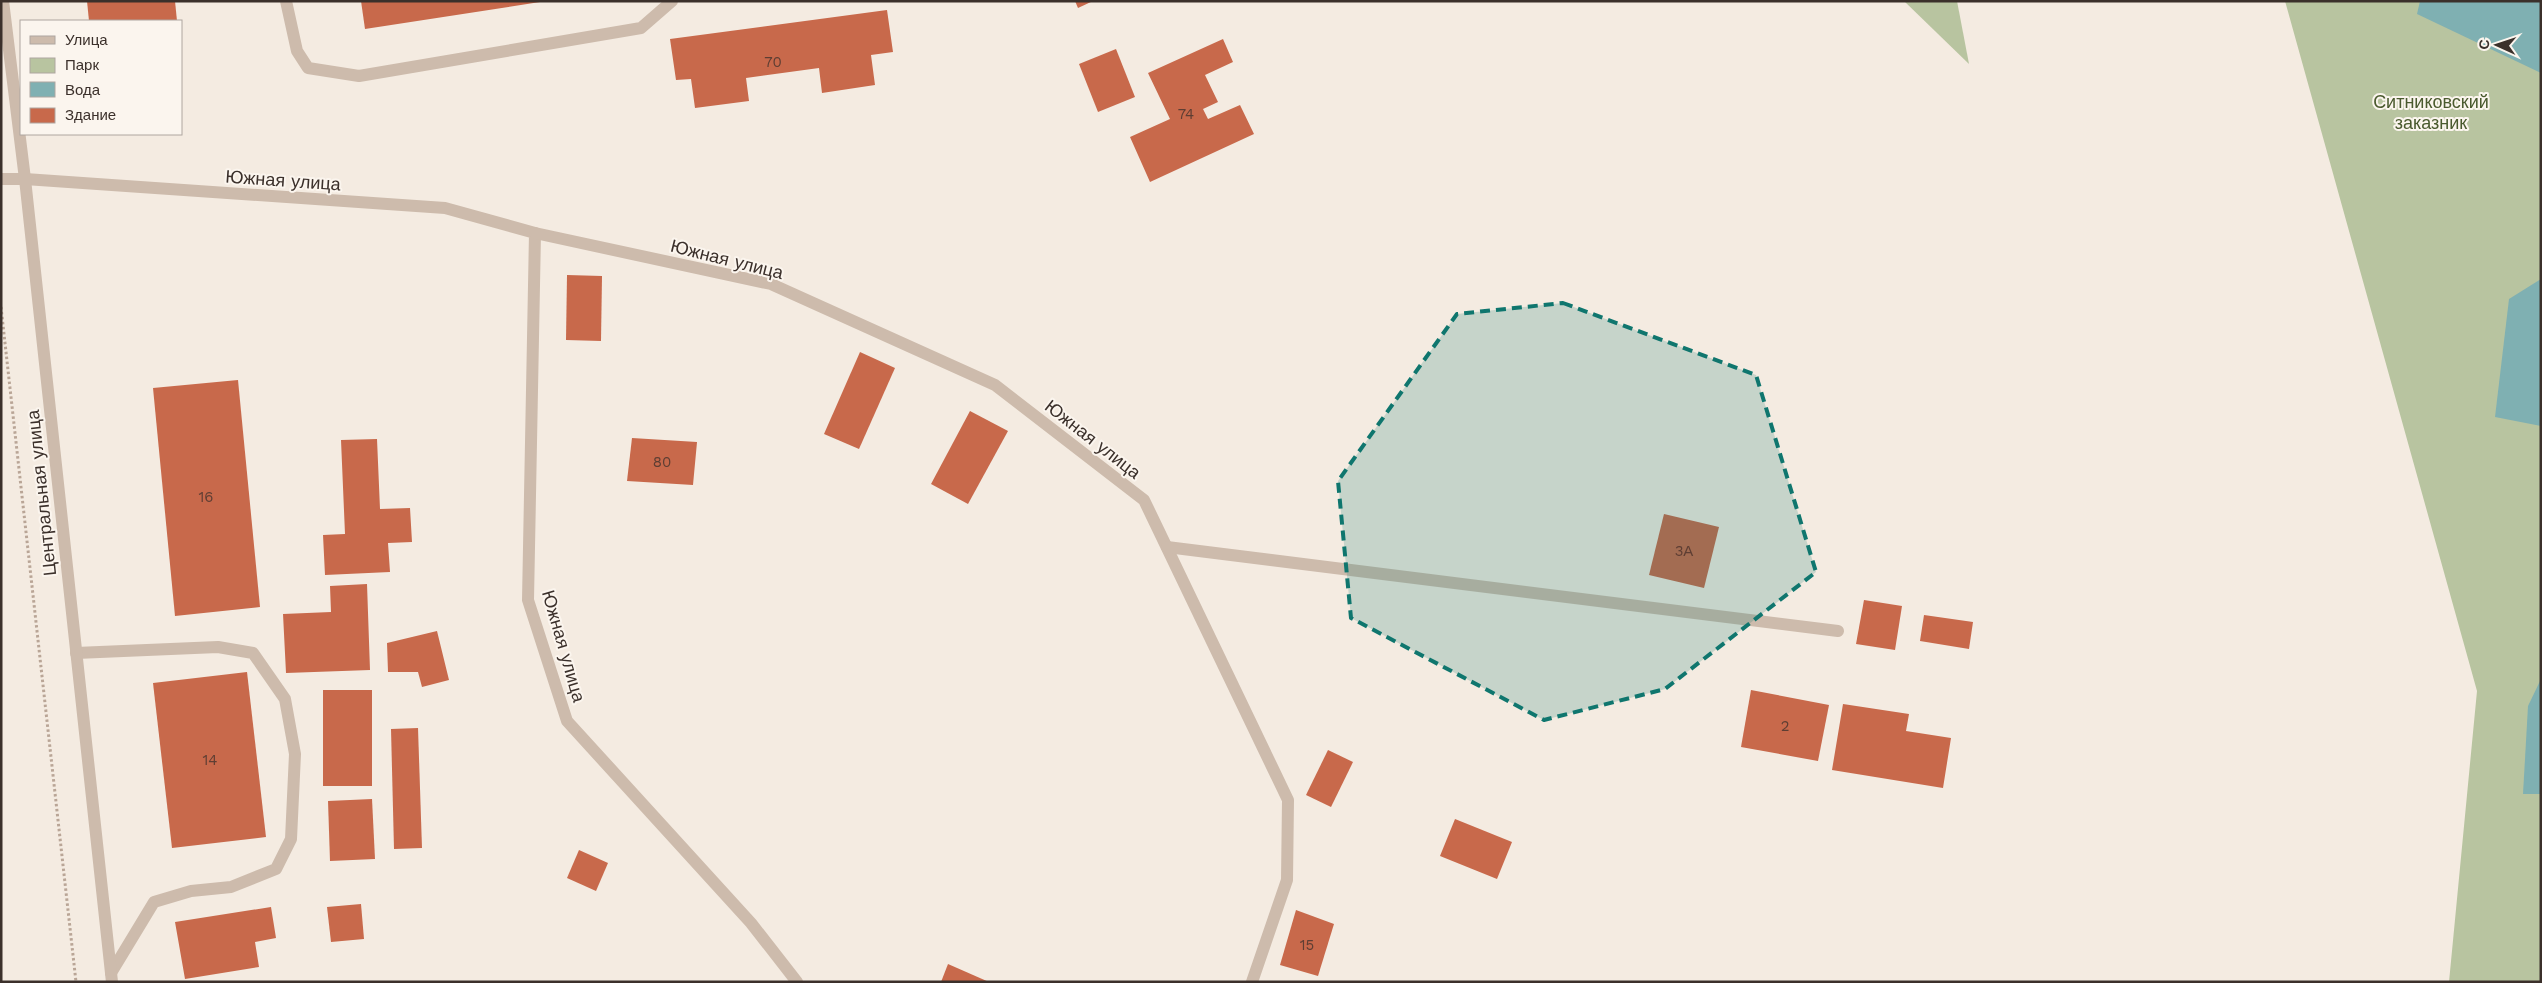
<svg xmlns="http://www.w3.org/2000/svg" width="2542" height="983" viewBox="0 0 2542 983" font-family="'Work Sans',sans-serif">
  <rect width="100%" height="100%" fill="#f4ebe1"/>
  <!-- green -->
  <g fill="#b8c4a0">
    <path d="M 1904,1 L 1957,1 L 1969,64 Z"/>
    <path d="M 2285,1 L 2541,1 L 2541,982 L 2449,982 L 2477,691 Z"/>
  </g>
  <!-- water -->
  <g fill="#7fb0b2">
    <path d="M 2420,1 L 2541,1 L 2541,73 L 2417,14 Z"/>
    <path d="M 2541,279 L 2541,426 L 2495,417 L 2509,299 Z"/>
    <path d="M 2541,679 L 2541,794 L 2523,794 L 2528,706 Z"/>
  </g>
  <!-- building -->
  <g fill="#c8694b">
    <path d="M 87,1 L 175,1 L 177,21 L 89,21 Z"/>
    <path d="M 361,1 L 540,1 L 540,2 L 365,29 Z"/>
    <path d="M 1075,1 L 1093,1 L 1078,8 Z"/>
    <path d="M 887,10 L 893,52 L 871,55 L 875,85 L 822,93 L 819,68 L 746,78 L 749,101 L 695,108 L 691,79 L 676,80 L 670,39 Z"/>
    <path d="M 1223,39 L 1233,62 L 1205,75 L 1218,102 L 1203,109 L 1208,119 L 1240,105 L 1254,134 L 1150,182 L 1130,137 L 1170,119 L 1148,73 Z"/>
    <path d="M 1116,49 L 1135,97 L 1098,112 L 1079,64 Z"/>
    <path d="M 567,275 L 602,276 L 601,341 L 566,340 Z"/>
    <path d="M 860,352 L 895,368 L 859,449 L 824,434 Z"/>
    <path d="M 238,380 L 260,607 L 175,616 L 153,388 Z"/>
    <path d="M 970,411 L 1008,431 L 968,504 L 931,484 Z"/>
    <path d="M 632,438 L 697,442 L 693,485 L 627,481 Z"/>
    <path d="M 377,439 L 380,509 L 410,508 L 412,542 L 388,543 L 390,572 L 325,575 L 323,535 L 345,534 L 341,440 Z"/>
    <path d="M 1664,514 L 1719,527 L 1704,588 L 1649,575 Z"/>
    <path d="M 367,584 L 370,670 L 286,673 L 283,614 L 331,612 L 330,586 Z"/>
    <path d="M 1864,600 L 1902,606 L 1895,650 L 1856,644 Z"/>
    <path d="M 1924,615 L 1973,622 L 1969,649 L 1920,641 Z"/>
    <path d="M 437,631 L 449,680 L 422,687 L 418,672 L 388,672 L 387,643 Z"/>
    <path d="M 247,672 L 266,837 L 172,848 L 153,683 Z"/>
    <rect x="323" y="690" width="49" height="96"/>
    <path d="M 1751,690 L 1829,705 L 1818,761 L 1741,747 Z"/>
    <path d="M 1843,704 L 1909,714 L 1906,731 L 1951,738 L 1943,788 L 1832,770 Z"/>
    <path d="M 418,728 L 422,848 L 394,849 L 391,729 Z"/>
    <path d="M 1328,750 L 1353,762 L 1331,807 L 1306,795 Z"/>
    <path d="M 372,799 L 375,859 L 330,861 L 328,801 Z"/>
    <path d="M 1455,819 L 1512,842 L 1497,879 L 1440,856 Z"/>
    <path d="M 579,850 L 608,863 L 596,891 L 567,878 Z"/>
    <path d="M 361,904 L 364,939 L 331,942 L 327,907 Z"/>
    <path d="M 271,907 L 276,938 L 255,942 L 259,967 L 185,979 L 175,922 Z"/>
    <path d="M 1296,910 L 1334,924 L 1318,976 L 1280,965 Z"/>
    <path d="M 948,964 L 989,982 L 941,982 Z"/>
  </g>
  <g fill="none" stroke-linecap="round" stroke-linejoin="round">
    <!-- path -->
    <path stroke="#b9a596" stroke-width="3" stroke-dasharray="2.5 2.5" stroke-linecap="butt" d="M 1,307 L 76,982"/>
    <!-- service -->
    <g stroke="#cdbbac" stroke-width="12">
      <path d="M 286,1 L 297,51 L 308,68 L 359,76 L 641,28 L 672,1"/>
      <path d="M 1,179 L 25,179"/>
      <path d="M 76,653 L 218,647 L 253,653 L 285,699 L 295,754 L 291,839 L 276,869 L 231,887 L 191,891 L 154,902 L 111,973"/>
    </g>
    <!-- minor -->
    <g stroke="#cdbbac" stroke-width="12">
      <path d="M 25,179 L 445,208 L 535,233 L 528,600 L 567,721 L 751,923 L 797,982"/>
      <path d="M 535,233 L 771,284 L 995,385 L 1144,500 L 1288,800 L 1287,880 L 1252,982"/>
      <path d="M 1167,547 L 1838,631"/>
    </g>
    <!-- tertiary -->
    <path stroke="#cdbbac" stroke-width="12" d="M 3,1 L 25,179 L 112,982"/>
  </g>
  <!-- marked area -->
  <path fill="#0f766e" fill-opacity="0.2" stroke="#0f766e" stroke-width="4" stroke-dasharray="10 6" stroke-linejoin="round" d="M 1563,303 L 1756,375 L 1816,572 L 1665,689 L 1544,720 L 1351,618 L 1338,481 L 1457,314 Z"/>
  <g text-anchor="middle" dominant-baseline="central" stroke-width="4" stroke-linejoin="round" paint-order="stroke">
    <!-- number labels -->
    <g font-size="15" fill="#5e3e33">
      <text x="773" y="62">70</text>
      <text x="1186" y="114">74</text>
      <text x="662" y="462">80</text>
      <text x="206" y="497">16</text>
      <text x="1684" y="551">3А</text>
      <text x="1785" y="726">2</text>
      <text x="210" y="760">14</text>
      <text x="1307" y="945">15</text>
    </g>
    <!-- park labels -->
    <g font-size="18" fill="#4a5a2e" stroke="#fbf5ee">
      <text x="2431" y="101">Ситниковский<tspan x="2431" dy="21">заказник</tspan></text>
    </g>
    <!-- street labels -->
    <g font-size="18" fill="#3b302b" stroke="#fbf5ee">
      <text transform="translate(283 180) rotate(4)">Южная улица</text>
      <text transform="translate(727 259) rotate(14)">Южная улица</text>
      <text transform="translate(1093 439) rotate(38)">Южная улица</text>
      <text transform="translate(41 493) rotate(-96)">Центральная улица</text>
      <text transform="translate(564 646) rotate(74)">Южная улица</text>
    </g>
  </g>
  <!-- border -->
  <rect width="2542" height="983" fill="none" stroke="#3b302b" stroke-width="5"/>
  <!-- legend -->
  <rect x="20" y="20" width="162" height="115" fill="#fbf5ee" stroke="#aea6a0"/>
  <rect x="30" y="36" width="25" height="8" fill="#cdbbac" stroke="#aea6a0"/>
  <text x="65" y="45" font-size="15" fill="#3b302b">Улица</text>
  <rect x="30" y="58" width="25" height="15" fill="#b8c4a0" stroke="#aea6a0"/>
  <text x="65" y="70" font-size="15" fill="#3b302b">Парк</text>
  <rect x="30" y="82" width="25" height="15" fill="#7fb0b2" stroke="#aea6a0"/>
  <text x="65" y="95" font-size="15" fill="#3b302b">Вода</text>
  <rect x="30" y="108" width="25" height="15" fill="#c8694b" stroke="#aea6a0"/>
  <text x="65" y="120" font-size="15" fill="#3b302b">Здание</text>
  <!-- north arrow -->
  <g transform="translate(2497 45) rotate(273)" stroke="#fbf5ee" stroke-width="4" paint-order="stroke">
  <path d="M0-4L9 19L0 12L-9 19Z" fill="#3b302b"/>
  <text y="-8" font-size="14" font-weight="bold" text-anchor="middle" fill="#3b302b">С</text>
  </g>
</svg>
